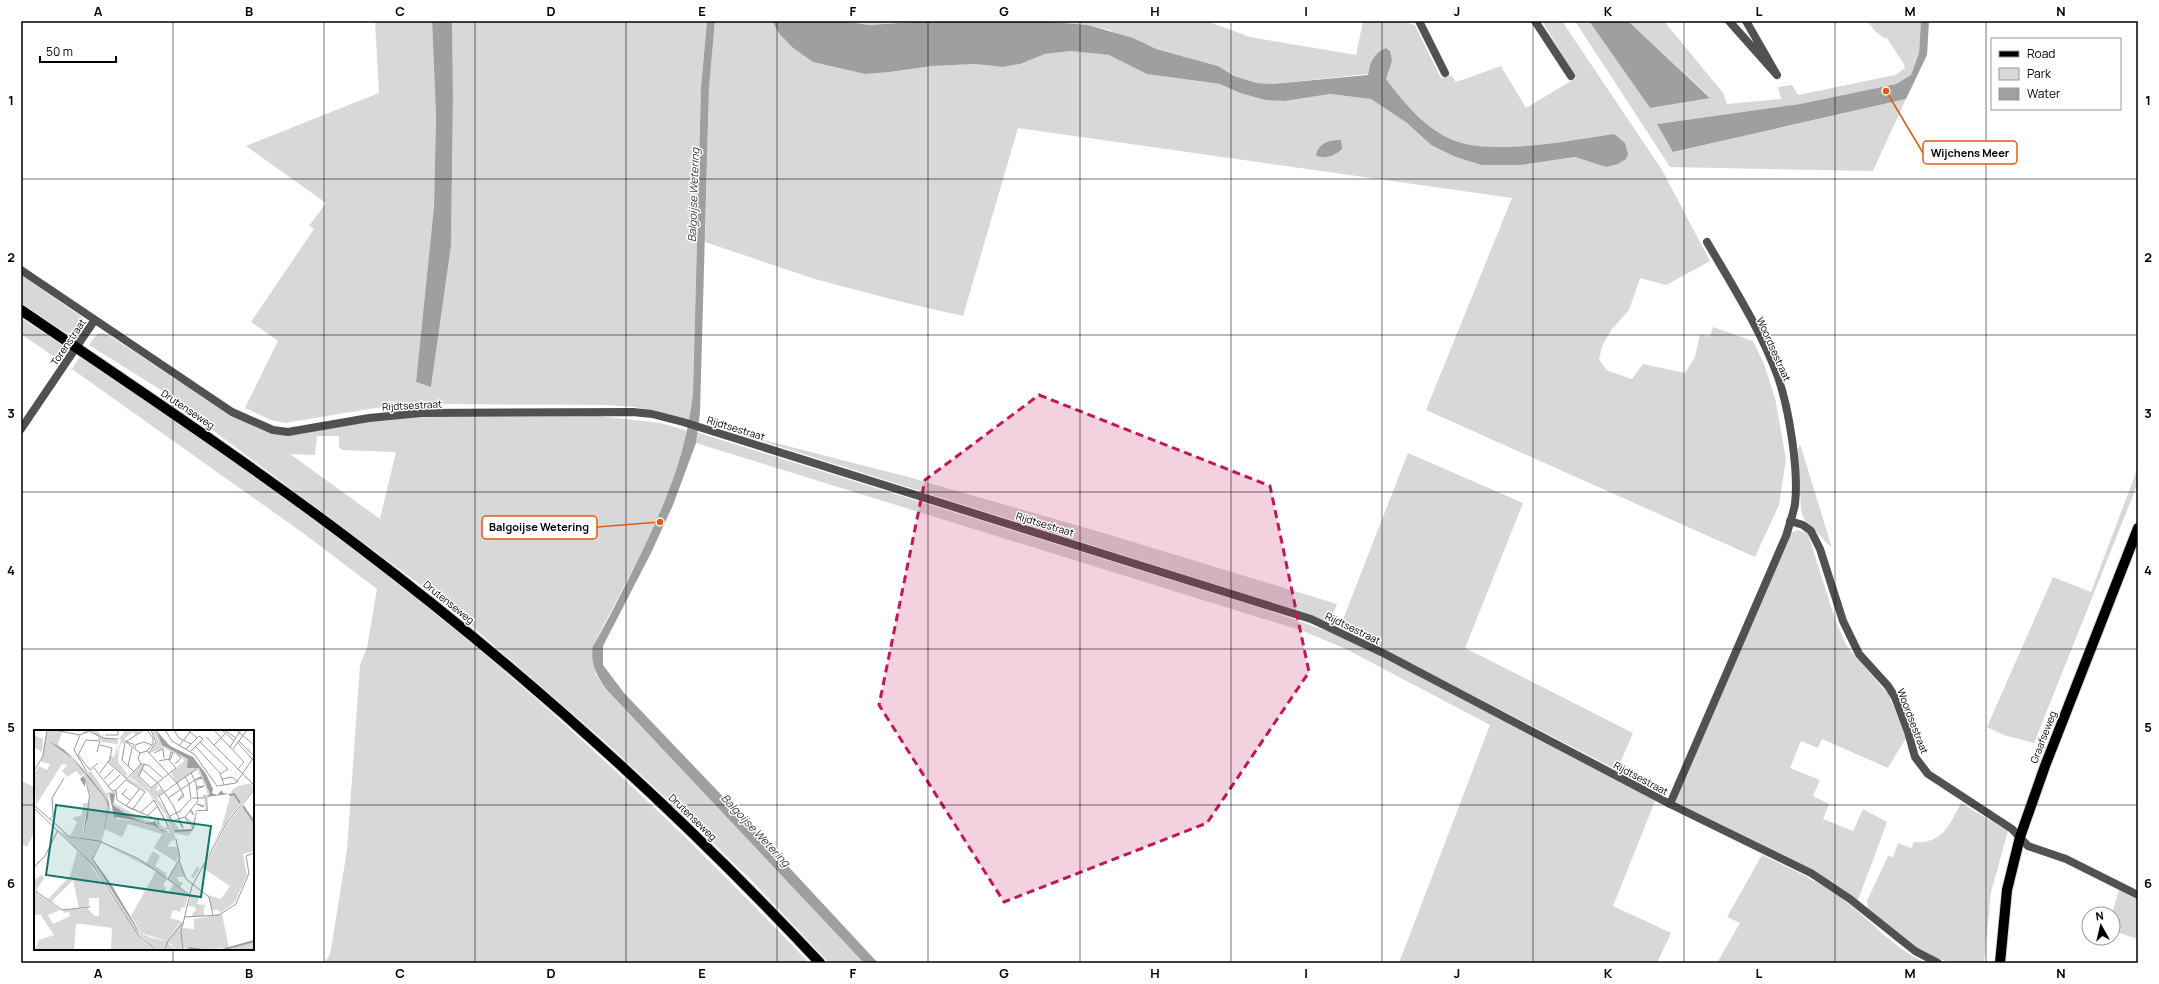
<svg xmlns="http://www.w3.org/2000/svg" width="2159" height="984" viewBox="0 0 2159 984" font-family="Manrope,sans-serif">
  <rect width="100%" height="100%" fill="#fff"/>
  <!-- green -->
  <g fill="#d8d8d8" fill-rule="evenodd">
    <path d="M 375,21 L 432,21 L 436,115 L 434,206 L 416,382 L 431,387 L 451,246 L 453,95 L 452,21 L 707,21 L 701,87 L 693,393 L 690,420 L 635,407 L 604,405 L 436,404 L 375,408 L 285,423 L 271,420 L 245,408 L 278,341 L 251,322 L 314,229 L 309,226 L 326,203 L 246,146 L 379,93 Z"/>
    <path d="M 715,21 L 772,21 L 778,32 L 813,62 L 865,74 L 890,72 L 932,66 L 975,64 L 1003,67 L 1020,64 L 1045,54 L 1071,51 L 1109,55 L 1148,74 L 1220,84 L 1240,93 L 1285,101 L 1330,94 L 1371,99 L 1407,123 L 1431,145 L 1521,165 L 1575,157 L 1606,167 L 1614,134 C 1571,140 1504,154 1462,143 C 1429,134 1405,104 1386,79 L 1389,70 L 1369,68 L 1368,74 L 1272,84 L 1257,83 L 1234,76 L 1218,66 L 1156,49 L 1109,30 L 1088,25 L 1040,21 L 1207,21 L 1250,37 L 1356,55 L 1363,21 L 1403,21 L 1415,25 L 1441,78 L 1451,75 L 1456,82 L 1501,66 L 1526,108 L 1576,78 L 1542,21 L 1562,21 L 1662,170 L 1710,261 L 1666,285 L 1640,278 L 1629,310 L 1612,329 L 1602,346 L 1599,360 L 1608,371 L 1632,379 L 1643,364 L 1685,373 L 1695,357 L 1700,334 L 1710,337 L 1713,327 L 1753,341 L 1764,364 L 1775,398 L 1786,459 L 1779,505 L 1755,557 L 1426,410 L 1512,198 L 1018,128 L 963,316 L 898,301 L 815,279 L 705,242 L 709,88 Z"/>
    <path d="M 843,21 L 929,21 L 869,25 Z"/>
    <path d="M 1575,21 L 1589,21 L 1650,108 L 1710,97 L 1628,21 L 1664,21 L 1723,93 L 1727,104 L 1781,99 L 1778,87 L 1792,85 L 1798,95 L 1895,75 L 1905,68 L 1904,64 L 1886,37 L 1885,39 L 1876,32 L 1867,21 L 1921,21 L 1919,53 L 1911,75 L 1896,84 L 1800,104 L 1657,124 L 1674,152 L 1906,99 L 1873,171 L 1670,167 Z"/>
    <path d="M 21,275 L 82,317 L 84,326 L 81,335 L 74,338 L 21,303 Z"/>
    <path d="M 21,318 L 68,349 L 59,360 L 21,334 Z"/>
    <path d="M 103,333 L 110,336 L 230,415 L 276,435 L 298,434 L 395,417 L 590,415 L 661,423 L 688,431 L 669,493 L 647,542 L 593,646 L 596,675 L 607,690 L 864,963 L 829,963 L 752,881 L 681,812 L 602,739 L 446,604 L 211,429 L 172,397 L 89,345 L 97,334 ZM 317,436 L 339,436 L 339,447 L 342,450 L 396,452 L 380,519 L 290,454 L 315,455 Z"/>
    <path d="M 80,357 C 237,462 393,572 535,698 C 630,782 722,871 809,963 L 324,963 L 330,955 L 347,850 L 360,665 L 367,648 L 377,589 L 303,533 L 72,369 Z"/>
    <path d="M 696,432 L 1264,609 L 1332,633 L 1395,663 L 1643,793 L 1655,801 L 1613,906 L 1671,933 L 1657,963 L 1399,963 L 1490,725 L 1346,649 L 1303,631 L 696,443 Z"/>
    <path d="M 760,439 L 912,478 L 1107,534 L 1337,604 L 1330,623 L 1293,609 L 759,440 Z"/>
    <path d="M 1800,444 L 1832,548 L 1804,519 L 1801,510 L 1798,449 Z"/>
    <path d="M 1408,453 L 1523,503 L 1465,648 L 1633,733 L 1617,770 L 1340,627 Z"/>
    <path d="M 2138,467 L 2138,483 L 2034,743 L 2004,735 L 1987,727 L 2053,577 L 2091,592 Z"/>
    <path d="M 1798,530 L 1807,533 L 1809,537 L 1835,619 L 1846,645 L 1889,695 L 1906,738 L 1888,768 L 1822,739 L 1818,748 L 1801,741 L 1790,768 L 1820,780 L 1813,796 L 1829,804 L 1823,819 L 1853,831 L 1863,809 L 1887,822 L 1858,900 L 1810,868 L 1675,802 L 1789,533 Z"/>
    <path d="M 21,781 L 35,787 L 35,831 L 27,847 L 21,844 Z"/>
    <path d="M 1961,803 L 2008,831 L 1991,892 L 1984,963 C 1974,963 1965,964 1956,963 C 1921,959 1893,930 1868,908 L 1867,901 L 1888,856 L 1893,857 L 1898,843 L 1911,848 L 1914,842 C 1943,844 1949,825 1961,803 Z"/>
    <path d="M 1762,855 C 1792,869 1823,883 1849,904 C 1874,924 1897,951 1927,963 L 1717,963 L 1740,923 L 1727,917 Z"/>
    <path d="M 2119,890 L 2138,900 L 2138,939 L 2113,931 L 2112,914 Z"/>
  </g>
  <!-- water -->
  <g fill="#9f9f9f">
    <path d="M 432,21 L 452,21 L 453,95 L 451,246 L 431,387 L 416,382 L 434,206 L 436,115 Z"/>
    <path d="M 707,21 L 715,21 L 709,88 L 700,412 L 696,443 L 673,505 L 651,553 L 603,646 L 603,665 L 624,693 L 732,806 L 878,963 L 864,963 L 607,690 C 597,676 590,664 593,646 C 607,623 618,599 630,576 C 660,516 686,460 693,393 L 701,87 Z"/>
    <path d="M 772,21 L 843,21 L 869,25 L 929,21 L 1040,21 L 1088,25 L 1133,38 L 1156,49 L 1218,66 L 1234,76 L 1257,83 L 1272,84 L 1368,75 C 1370,62 1374,53 1386,48 L 1390,51 L 1392,61 L 1386,79 C 1405,104 1429,134 1462,143 C 1504,154 1571,140 1614,134 L 1625,143 L 1628,154 L 1626,159 L 1618,164 L 1606,167 L 1575,157 L 1521,165 L 1482,165 L 1456,157 L 1431,145 L 1407,123 L 1371,99 L 1330,94 L 1285,101 L 1266,100 L 1240,93 L 1220,84 L 1147,74 L 1109,55 L 1071,51 L 1045,54 L 1020,64 L 1003,67 L 975,64 L 932,66 L 890,72 L 865,74 L 813,62 L 792,47 L 778,32 Z"/>
    <path d="M 1589,21 L 1628,21 L 1710,98 L 1650,108 Z"/>
    <path d="M 1921,21 L 1929,21 L 1927,55 L 1906,99 L 1673,152 L 1657,124 L 1800,104 L 1896,84 L 1911,75 L 1919,53 Z"/>
    <path d="M 1341,140 L 1342,149 C 1334,156 1327,159 1316,156 C 1318,143 1329,140 1341,140 Z"/>
  </g>
  <g fill="none" stroke-linecap="round" stroke-linejoin="round">
    <!-- primary casing -->
    <g stroke="#dbdbdb" stroke-width="12">
      <g id="primary">
        <path d="M 21,310 C 134,387 249,463 358,546 C 523,671 678,811 820,963"/>
        <path d="M 2000,963 L 2007,890 L 2020,837 L 2045,766 L 2138,528"/>
      </g>
    </g>
    <!-- street -->
    <g stroke="#515151" stroke-width="8">
      <path d="M 1419,21 L 1445,73"/>
      <path d="M 1535,21 L 1571,76"/>
      <path d="M 1729,21 L 1777,75 L 1746,21"/>
      <path d="M 21,270 L 232,412 L 273,430 L 288,432 L 369,418 L 421,413 L 633,412 L 652,414 L 683,422 L 1311,619 L 1385,654 L 1670,804 L 1811,873 L 1850,899 L 1915,951 L 1938,963"/>
      <path d="M 21,429 L 94,321"/>
      <path d="M 1790,521 L 1803,525 L 1811,531 L 1820,549 L 1843,621 L 1859,654 L 1888,686 L 1895,697 L 1908,732 L 1915,757 L 1928,774 L 2012,829 L 2028,846 L 2066,859 L 2138,895"/>
      <path d="M 1670,804 L 1786,536 C 1789,526 1793,515 1795,504 C 1799,470 1789,409 1778,377 C 1761,330 1732,285 1707,242"/>
    </g>
    <!-- primary -->
    <use href="#primary" stroke="#000" stroke-width="10"/>
  </g>
  <!-- marked area -->
  <path fill="#c2185b" fill-opacity="0.2" stroke="#c2185b" stroke-width="3" stroke-dasharray="8 5" stroke-linejoin="round" d="M 1039,395 L 1270,486 L 1309,672 L 1207,823 L 1004,902 L 879,705 L 925,480 Z"/>
  <!-- grid -->
  <path fill="none" stroke="#000" stroke-width="1" stroke-opacity="0.55" d="M 173,21 L 173,731M 324,21 L 324,963M 475,21 L 475,963M 626,21 L 626,963M 777,21 L 777,963M 928,21 L 928,963M 1080,21 L 1080,963M 1231,21 L 1231,963M 1382,21 L 1382,963M 1533,21 L 1533,963M 1684,21 L 1684,963M 1835,21 L 1835,963M 1986,21 L 1986,963M 21,179 L 2138,179M 21,335 L 2138,335M 21,492 L 2138,492M 21,649 L 2138,649M 21,805 L 35,805M 253,805 L 2138,805M 173,949 L 173,963"/>
  <g text-anchor="middle" dominant-baseline="central" stroke-width="3" stroke-linejoin="round" paint-order="stroke">
    <!-- street labels -->
    <g font-size="10" fill="#000" stroke="#fff">
      <text transform="translate(68 342) rotate(-56)">Torenstraat</text>
      <text transform="translate(1774 349) rotate(66)">Woordsestraat</text>
      <text transform="translate(412 405) rotate(-3)">Rijdtsestraat</text>
      <text transform="translate(188 409) rotate(34)">Drutenseweg</text>
      <text transform="translate(736 428) rotate(17)">Rijdtsestraat</text>
      <text transform="translate(1045 524) rotate(17)">Rijdtsestraat</text>
      <text transform="translate(449 602) rotate(39)">Drutenseweg</text>
      <text transform="translate(1353 628) rotate(26)">Rijdtsestraat</text>
      <text transform="translate(1913 721) rotate(69)">Woordsestraat</text>
      <text transform="translate(2043 737) rotate(-69)">Graafseweg</text>
      <text transform="translate(1641 778) rotate(28)">Rijdtsestraat</text>
      <text transform="translate(693 817) rotate(44)">Drutenseweg</text>
    </g>
    <!-- water labels -->
    <g font-size="11" font-style="italic" fill="#404040" stroke="#fff">
      <text transform="translate(693 195) rotate(-88)">Balgoijse Wetering</text>
      <text transform="translate(756 830) rotate(47)">Balgoijse Wetering</text>
    </g>
  </g>
  <!-- overview -->
  <g transform="translate(34 730)">
    <rect width="220" height="220" fill="#fff"/>
    <path d="M 14,0 L 28,2 L 24,14 L 28,19 L 11,9 ZM 50,0 L 64,1 L 67,6 L 70,4 L 69,7 L 84,10 L 82,26 L 87,9 L 84,9 L 90,3 L 88,0 L 105,0 L 105,3 L 101,5 L 99,2 L 91,8 L 91,14 L 87,13 L 85,20 L 84,32 L 95,46 L 92,43 L 93,48 L 75,32 L 75,26 L 80,27 L 83,14 L 68,12 L 67,15 L 68,10 L 64,10 L 64,7 L 66,8 L 57,2 L 49,3 ZM 118,0 L 122,0 L 129,16 L 154,29 L 154,38 L 165,38 L 176,65 L 172,66 L 173,80 L 163,81 L 158,99 L 140,100 L 158,101 L 155,106 L 140,103 L 131,85 L 136,86 L 145,99 L 158,99 L 156,94 L 159,93 L 162,80 L 171,80 L 170,65 L 174,64 L 163,39 L 143,53 L 137,43 L 151,30 L 148,28 L 130,18 L 116,23 L 123,11 ZM 0,5 L 9,9 L 8,22 L 0,17 ZM 11,10 L 33,23 L 51,43 L 47,46 L 42,41 L 33,47 L 28,41 L 33,35 L 28,34 L 2,75 L 0,44 L 5,36 L 13,40 L 16,34 L 7,32 ZM 107,34 L 110,35 L 105,47 L 116,59 L 124,54 L 122,61 L 127,59 L 129,62 L 123,68 L 136,86 L 131,84 L 116,63 L 96,47 ZM 57,41 L 72,63 L 82,61 L 80,73 L 111,90 L 119,92 L 120,89 L 130,98 L 134,96 L 115,63 L 93,50 L 95,48 L 116,63 L 140,103 L 142,110 L 137,111 L 133,117 L 144,117 L 146,125 L 142,132 L 120,118 L 128,104 L 94,94 L 88,107 L 70,99 L 67,112 L 36,106 L 43,92 L 38,88 L 48,85 L 49,73 L 54,73 L 48,106 L 52,97 L 56,66 L 52,50 L 49,46 L 52,44 L 59,51 L 52,43 ZM 74,64 L 81,64 L 79,75 L 94,85 L 111,93 L 121,92 L 124,99 L 136,100 L 136,103 L 123,99 L 119,95 L 112,94 L 101,90 L 83,89 L 77,81 ZM 218,53 L 219,60 L 195,88 L 160,148 L 157,147 L 163,137 L 166,138 L 187,99 L 198,60 L 204,56 ZM 217,66 L 209,76 L 218,89 L 220,88 L 220,121 L 209,124 L 213,145 L 201,172 L 186,183 L 185,180 L 178,180 L 174,165 L 187,169 L 196,156 L 169,138 L 196,90 ZM 25,100 L 38,108 L 67,112 L 58,129 L 105,202 L 117,208 L 132,211 L 107,202 L 97,186 L 122,141 L 68,113 L 112,133 L 119,121 L 126,126 L 121,136 L 132,143 L 133,149 L 129,155 L 132,158 L 131,161 L 134,163 L 140,153 L 154,165 L 151,178 L 148,177 L 146,182 L 139,180 L 136,188 L 147,191 L 133,211 L 148,191 L 148,200 L 149,198 L 160,199 L 160,189 L 188,184 L 195,218 L 151,220 L 152,218 L 142,219 L 137,214 L 134,213 L 143,220 L 123,220 L 117,216 L 103,202 L 65,143 ZM 43,121 L 53,130 L 108,210 L 121,220 L 77,220 L 78,198 L 49,194 L 42,194 L 40,220 L 1,220 L 5,210 L 20,205 L 6,184 L 0,186 L 0,161 L 26,180 L 14,185 L 19,194 L 36,186 L 35,182 L 30,183 L 29,180 L 53,178 L 61,186 L 65,186 L 65,168 L 55,168 L 55,176 L 45,178 L 39,150 L 17,172 L 14,169 L 36,146 ZM 145,131 L 151,147 L 143,147 L 145,152 L 149,152 L 146,158 L 134,149 ZM 0,137 L 10,148 L 2,161 L 0,151 L 7,145 ZM 157,165 L 165,168 L 163,174 L 172,175 L 170,178 L 170,186 L 158,187 L 159,182 L 162,181 L 161,177 L 154,176 ZM 220,211 L 219,220 L 200,220 L 200,217 Z" fill="#d8d8d8" fill-rule="evenodd"/>
    <path d="M 122,0 L 136,16 L 159,27 L 172,44 L 179,59 L 178,63 L 183,65 L 188,60 L 189,63 L 195,64 L 173,67 L 174,81 L 163,81 L 160,98 L 158,101 L 141,102 L 140,100 L 158,99 L 163,80 L 173,80 L 172,67 L 176,64 L 165,38 L 153,38 L 154,29 L 128,15 ZM 11,9 L 29,19 L 38,27 L 55,46 L 72,68 L 75,73 L 75,76 L 68,111 L 59,129 L 77,154 L 105,201 L 132,212 L 104,201 L 58,129 L 68,110 L 74,76 L 71,68 L 38,28 ZM 51,44 L 49,46 L 52,50 L 56,66 L 54,86 L 49,107 L 55,66 L 51,50 L 51,57 L 46,49 ZM 75,63 L 81,64 L 79,75 L 94,85 L 111,93 L 121,92 L 125,99 L 137,102 L 127,101 L 119,95 L 112,94 L 101,90 L 80,87 Z" fill="#9f9f9f"/>
    <path fill="none" stroke="#9f9f9f" stroke-width="2" d="M 195,65 L 200,64 L 206,73M 209,76 L 220,92M 155,218 L 169,220M 188,220 L 220,211"/>
    <path fill="none" stroke="#999" stroke-width="1" d="M 20,0 L 46,5 L 55,1 L 69,8 L 84,9M 131,0 L 138,11 L 160,24 L 183,56 L 202,53 L 220,27M 140,0 L 145,8 L 157,14M 154,0 L 163,8M 180,0 L 210,32 L 205,38M 188,0 L 200,11M 190,0 L 202,8M 202,0 L 220,15M 46,5 L 40,20 L 53,42M 71,5 L 84,5 L 84,0M 172,7 L 220,55M 93,11 L 110,0M 205,11 L 220,26M 166,12 L 194,39 L 186,44M 91,13 L 88,30 L 100,42M 204,13 L 219,30M 66,15 L 78,18 L 76,29 L 66,43M 101,15 L 110,12 L 118,15M 180,15 L 191,4M 145,16 L 156,2M 162,17 L 186,43 L 190,55M 196,17 L 207,0M 102,18 L 99,14 L 91,11 L 106,23M 152,19 L 165,6 L 169,9 L 157,21M 199,19 L 213,0M 113,21 L 143,53 L 149,64 L 144,71 L 150,66 L 149,64M 63,22 L 66,11 L 52,10 L 44,25 L 56,40 L 64,33M 115,23 L 122,12 L 117,0M 120,23 L 129,19 L 130,28M 135,30 L 137,22 L 139,23 L 136,30M 74,32 L 93,49M 107,34 L 114,35 L 129,48M 141,34 L 147,28 L 143,24M 110,35 L 105,46 L 117,58 L 142,38 L 134,29 L 125,31M 94,36 L 98,18M 60,38 L 78,61 L 82,60 L 107,34 L 104,28 L 106,23 L 113,21 L 119,14 L 119,8 L 113,0M 108,39 L 124,53M 0,41 L 9,26 L 13,0M 157,43 L 162,53 L 164,71 L 151,87 L 138,91 L 125,66 L 151,47 L 163,39M 167,47 L 168,48 L 161,50 L 164,48 ZM 70,49 L 80,39M 188,49 L 198,47 L 204,52M 92,50 L 111,62 L 99,79M 124,53 L 139,75 L 149,98 L 144,90M 74,56 L 86,45M 163,57 L 170,56 L 163,59M 93,59 L 88,64 L 96,70M 82,60 L 83,70 L 94,77M 134,68 L 161,50M 158,68 L 170,68 L 170,65M 163,74 L 170,76 L 169,77 ZM 0,75 L 36,107 L 65,111 L 105,129 L 156,165M 92,76 L 106,58M 0,78 L 58,134 L 105,206 L 122,220M 103,81 L 94,77 L 124,90 L 125,94M 155,81 L 160,85 L 157,80M 106,83 L 120,70 L 134,96M 113,86 L 124,76M 136,86 L 146,81 L 157,69 L 155,53 L 151,47M 151,87 L 157,92 L 155,94 ZM 16,89 L 19,86 L 18,68 L 30,48M 145,130 L 152,149 L 175,167 L 179,185M 0,137 L 11,126 L 24,100M 134,149 L 146,128 L 142,109M 0,160 L 28,180 L 56,177M 151,187 L 185,185 L 202,174 L 215,143 L 212,126 L 220,123M 131,220 L 134,211 L 150,191M 149,220 L 147,202 L 158,156 L 194,91 L 220,60"/>
    <path fill="#0f766e" fill-opacity="0.15" stroke="#0f766e" stroke-width="2" d="M 22,75 L 177,96 L 167,167 L 12,145 Z"/>
    <rect width="220" height="220" fill="none" stroke="#000" stroke-width="2"/>
  </g>
  <!-- callouts -->
  <path fill="none" stroke="#e8590c" stroke-width="1.5" d="M1886 91L1923 153M660 522L597 527"/>
  <g fill="#e8590c" stroke="#fff" stroke-width="1.5">
    <circle cx="1886" cy="91" r="4"/>
    <circle cx="660" cy="522" r="4"/>
  </g>
  <g fill="#fff" stroke="#e8590c" stroke-width="1.5">
    <rect x="1923" y="141" width="94" height="23" rx="4"/>
    <rect x="482" y="516" width="115" height="23" rx="4"/>
  </g>
  <g font-size="11" text-anchor="middle" font-weight="bold" fill="#000">
    <text x="1970" y="157">Wijchens Meer</text>
    <text x="539" y="531">Balgoijse Wetering</text>
  </g>
  <!-- border -->
  <rect width="2159" height="984" fill="none" stroke="#ffffff" stroke-width="44"/>
  <!-- legend -->
  <rect x="1991" y="38" width="130" height="72" fill="#ffffff" stroke="#999999"/>
  <rect x="1999" y="51" width="20" height="6" fill="#000000" stroke="#999999"/>
  <text x="2027" y="58" font-size="12" fill="#000000">Road</text>
  <rect x="1999" y="68" width="20" height="12" fill="#d8d8d8" stroke="#999999"/>
  <text x="2027" y="78" font-size="12" fill="#000000">Park</text>
  <rect x="1999" y="88" width="20" height="12" fill="#9f9f9f" stroke="#999999"/>
  <text x="2027" y="98" font-size="12" fill="#000000">Water</text>
  <!-- north arrow -->
  <g transform="translate(2101 926) rotate(352)"><circle r="19" fill="#ffffff" stroke="#999999"/>
  <path d="M0-3L7 15L0 10L-7 15Z" fill="#000000"/>
  <text y="-6" font-size="11" font-weight="bold" text-anchor="middle" fill="#000000">N</text>
  </g>
  <!-- scale -->
  <path d="M40 56v6h76v-6" fill="none" stroke="#000000" stroke-width="2"/>
  <text x="46" y="56" font-size="12" fill="#000000" stroke="#ffffff" stroke-width="3" paint-order="stroke">50 m</text>
  <rect x="22" y="22" width="2115" height="940" fill="none" stroke="#000" stroke-width="1.5"/>
  <g font-size="13" text-anchor="middle" font-weight="bold" fill="#000">
    <text x="98" y="16">A</text>
    <text x="249" y="16">B</text>
    <text x="400" y="16">C</text>
    <text x="551" y="16">D</text>
    <text x="702" y="16">E</text>
    <text x="853" y="16">F</text>
    <text x="1004" y="16">G</text>
    <text x="1155" y="16">H</text>
    <text x="1306" y="16">I</text>
    <text x="1457" y="16">J</text>
    <text x="1608" y="16">K</text>
    <text x="1759" y="16">L</text>
    <text x="1910" y="16">M</text>
    <text x="2061" y="16">N</text>
    <text x="11" y="105">1</text>
    <text x="2148" y="105">1</text>
    <text x="11" y="262">2</text>
    <text x="2148" y="262">2</text>
    <text x="11" y="418">3</text>
    <text x="2148" y="418">3</text>
    <text x="11" y="575">4</text>
    <text x="2148" y="575">4</text>
    <text x="11" y="732">5</text>
    <text x="2148" y="732">5</text>
    <text x="11" y="888">6</text>
    <text x="2148" y="888">6</text>
    <text x="98" y="978">A</text>
    <text x="249" y="978">B</text>
    <text x="400" y="978">C</text>
    <text x="551" y="978">D</text>
    <text x="702" y="978">E</text>
    <text x="853" y="978">F</text>
    <text x="1004" y="978">G</text>
    <text x="1155" y="978">H</text>
    <text x="1306" y="978">I</text>
    <text x="1457" y="978">J</text>
    <text x="1608" y="978">K</text>
    <text x="1759" y="978">L</text>
    <text x="1910" y="978">M</text>
    <text x="2061" y="978">N</text>
  </g>
</svg>
